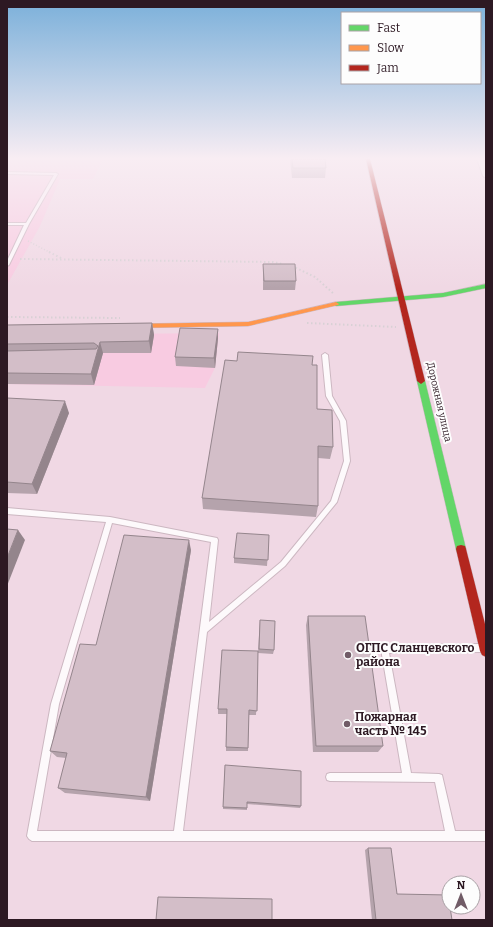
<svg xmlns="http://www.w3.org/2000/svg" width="493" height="927" viewBox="0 0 493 927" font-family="Bitter,serif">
  <rect width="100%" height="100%" fill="#f0d8e4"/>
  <!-- built -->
  <g fill="#f8cbe1">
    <path d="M 7,159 L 103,159 L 93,179 L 60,179 L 40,226 L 7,285 Z"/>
    <path d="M 219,333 L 215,368 L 205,388 L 7,384 L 7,335 Z"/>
  </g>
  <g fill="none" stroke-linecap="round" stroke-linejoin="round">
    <!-- lane casing -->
    <g stroke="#ccb7c1" stroke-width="2">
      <g id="lane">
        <path d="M 7,172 L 56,173 L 58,174 L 29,224 L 9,265 L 7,266 L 7,261 L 24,225 L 7,225 L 7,223 L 26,223 L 54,175 L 7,174 Z"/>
        <path d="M 325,353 L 328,355 L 332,396 L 346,421 L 350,461 L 337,502 L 285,566 L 207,632 L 183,831 L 445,831 L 435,782 L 330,781 L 327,780 L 326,777 L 327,774 L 330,773 L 402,773 L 381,649 L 382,646 L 385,645 L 482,644 L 485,645 L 486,648 L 485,651 L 482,652 L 389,653 L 411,773 L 439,774 L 442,775 L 455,831 L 486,831 L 486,841 L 32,841 L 29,839 L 27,836 L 51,704 L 106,522 L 7,514 L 7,508 L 110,517 L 217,538 L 218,540 L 209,622 L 281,562 L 331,501 L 344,461 L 340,421 L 326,396 L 322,355 ZM 112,523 L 211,542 L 174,831 L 37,831 L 59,704 Z"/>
      </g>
    </g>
    <!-- street casing -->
    <g stroke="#ccb7c1" stroke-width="2">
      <path id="street" d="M 477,159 L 483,159 L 486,166 L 486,178 L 483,176 Z"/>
    </g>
    <!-- fast casing -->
    <g stroke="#ccb7c1" stroke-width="1">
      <g id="fast">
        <path d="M 486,284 L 486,288 L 443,297 L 336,306 L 333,304 L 336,302 L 443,293 Z"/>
        <path d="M 421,378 L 425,381 L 466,549 L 465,552 L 461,553 L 457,552 L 456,549 L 417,381 Z"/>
      </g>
    </g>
    <!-- slow casing -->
    <g stroke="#ccb7c1" stroke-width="1">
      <path id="slow" d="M 336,302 L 339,304 L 338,305 L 248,326 L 129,328 L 125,326 L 129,324 L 248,322 Z"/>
    </g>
    <!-- jam casing -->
    <g stroke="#ccb7c1" stroke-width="1">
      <g id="jam">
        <path d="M 366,159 L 370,159 L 425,381 L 421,384 L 417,381 Z"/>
        <path d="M 461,545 L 465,546 L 466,549 L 486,628 L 486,657 L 482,655 L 480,651 L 456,549 L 457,546 Z"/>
      </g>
    </g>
    <!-- path-far1 -->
    <path stroke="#d8d1d5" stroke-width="1.5" stroke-dasharray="1 2" stroke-linecap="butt" d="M 28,241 L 51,253"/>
    <!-- path -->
    <g stroke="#d8d1d5" stroke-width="2" stroke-dasharray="1.5 2.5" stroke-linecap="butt">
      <path d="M 49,252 L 63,259"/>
      <path d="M 20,259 L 273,262 L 283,264"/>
      <path d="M 292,266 L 315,277 L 334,294"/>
      <path d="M 7,317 L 120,318"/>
      <path d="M 307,323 L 396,327"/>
    </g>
    <!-- lane -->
    <use href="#lane" fill="#fdf9fb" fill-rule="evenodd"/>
    <!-- street -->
    <use href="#street" fill="#fdf9fb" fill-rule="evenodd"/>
    <!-- fast -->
    <use href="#fast" fill="#63d668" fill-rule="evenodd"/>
    <!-- slow -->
    <use href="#slow" fill="#ff974d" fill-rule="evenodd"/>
    <!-- jam -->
    <use href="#jam" fill="#b3261e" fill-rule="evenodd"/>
  </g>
  <!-- wall -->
  <g fill="#b5a3ac">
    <path d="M 290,159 L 325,159 L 326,168 L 325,178 L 292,178 Z"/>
    <path d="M 263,264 L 296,281 L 295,290 L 263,290 Z"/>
    <path d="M 152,323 L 154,335 L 151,353 L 103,353 L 94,385 L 7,384 L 7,325 Z"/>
    <path d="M 218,329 L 218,338 L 215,368 L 176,366 L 175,357 Z"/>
    <path d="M 312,365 L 317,409 L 333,447 L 330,459 L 318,458 L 318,506 L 316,517 L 203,509 L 202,498 Z"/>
    <path d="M 7,398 L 69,413 L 37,494 L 7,493 Z"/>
    <path d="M 269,535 L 267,566 L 234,563 L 234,558 Z"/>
    <path d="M 191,550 L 150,801 L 65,793 L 58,788 L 66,758 L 57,757 L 50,751 L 96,645 Z"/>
    <path d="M 308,616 L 383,746 L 378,752 L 313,752 L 306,625 Z"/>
    <path d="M 260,620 L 274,650 L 273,654 L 258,653 L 256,715 L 249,715 L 248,751 L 226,751 L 226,747 L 227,714 L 218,714 L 218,709 L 258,651 Z"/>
    <path d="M 225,765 L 301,806 L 300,808 L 247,804 L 247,810 L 223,809 L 223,807 Z"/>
    <path d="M 368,848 L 397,894 L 452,920 L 372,920 L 365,850 Z"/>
  </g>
  <!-- shaded-wall -->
  <g fill="#94858c">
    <path d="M 152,323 L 154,335 L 151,353 L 149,341 Z"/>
    <path d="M 218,329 L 218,338 L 215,368 L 214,358 Z"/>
    <path d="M 100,342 L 103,353 L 94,385 L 91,374 Z"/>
    <path d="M 65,401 L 69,413 L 37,494 L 32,484 Z"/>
    <path d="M 18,530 L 25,540 L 7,586 L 7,558 Z"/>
    <path d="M 189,540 L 191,550 L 150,801 L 146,797 Z"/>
  </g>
  <!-- building -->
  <g fill="#d3bec8" stroke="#94858c">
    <path d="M 292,159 L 325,159 L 326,168 L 293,168 Z"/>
    <path d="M 263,264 L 295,264 L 296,281 L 264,281 Z"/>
    <path d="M 152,323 L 149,341 L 100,342 L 91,374 L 7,373 L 7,351 L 96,349 L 98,346 L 94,343 L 7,344 L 7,325 Z"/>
    <path d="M 180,328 L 218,329 L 214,358 L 175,357 Z"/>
    <path d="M 238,352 L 313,356 L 312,365 L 317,365 L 317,409 L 332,410 L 333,447 L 318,446 L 318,506 L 202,498 L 225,360 L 237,361 Z"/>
    <path d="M 7,398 L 65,401 L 32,484 L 7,482 Z"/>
    <path d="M 7,529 L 18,530 L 7,558 Z"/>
    <path d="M 237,533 L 269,535 L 268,560 L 234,558 Z"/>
    <path d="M 124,535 L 189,540 L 146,797 L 58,788 L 67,753 L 50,751 L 80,644 L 96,645 Z"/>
    <path d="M 308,616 L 365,616 L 383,746 L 316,746 Z"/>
    <path d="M 260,620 L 275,621 L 274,650 L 259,649 Z"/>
    <path d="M 222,650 L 258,651 L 257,711 L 249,710 L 248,748 L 226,747 L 227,709 L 218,709 Z"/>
    <path d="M 225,765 L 301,771 L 301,806 L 247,802 L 247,808 L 223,807 Z"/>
    <path d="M 368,848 L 391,848 L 397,894 L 448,895 L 449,900 L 449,907 L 450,907 L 452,920 L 376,920 Z"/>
    <path d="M 158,897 L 272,899 L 272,920 L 156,920 Z"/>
  </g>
  <!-- sky -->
  <linearGradient id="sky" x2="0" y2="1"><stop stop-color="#7bb0da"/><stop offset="0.55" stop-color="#f8edf3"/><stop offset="1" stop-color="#f8edf3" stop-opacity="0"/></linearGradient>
  <rect width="493" height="288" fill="url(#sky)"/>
  <!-- markers -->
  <g fill="#715c67" stroke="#fdfdfd" stroke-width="1.5">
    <circle cx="348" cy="655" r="4"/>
    <circle cx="347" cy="724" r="4"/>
  </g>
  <g text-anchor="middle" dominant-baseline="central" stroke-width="4" stroke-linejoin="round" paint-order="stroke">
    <!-- street labels -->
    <g font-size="10" fill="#2d1923" stroke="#fdfdfd">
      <text transform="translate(439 402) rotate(77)">Дорожная улица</text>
    </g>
    <!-- near-poi labels -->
    <g font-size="12" font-weight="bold" fill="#2d1923" stroke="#fdfdfd" text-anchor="start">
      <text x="356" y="648">ОГПС Сланцевского<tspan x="356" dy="14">района</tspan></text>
      <text x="355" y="717">Пожарная<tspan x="355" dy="14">часть № 145</tspan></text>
    </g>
  </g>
  <!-- border -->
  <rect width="493" height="927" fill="none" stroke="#2d1923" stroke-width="16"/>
  <!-- legend -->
  <rect x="341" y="12" width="140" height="72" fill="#fdfdfd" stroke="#aaa2a6"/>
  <rect x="349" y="25" width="20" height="6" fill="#63d668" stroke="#aaa2a6"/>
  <text x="377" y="32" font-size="12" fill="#2d1923">Fast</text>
  <rect x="349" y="45" width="20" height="6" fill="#ff974d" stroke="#aaa2a6"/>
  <text x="377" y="52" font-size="12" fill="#2d1923">Slow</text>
  <rect x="349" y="65" width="20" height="6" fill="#b3261e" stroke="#aaa2a6"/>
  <text x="377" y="72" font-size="12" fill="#2d1923">Jam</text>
  <!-- north arrow -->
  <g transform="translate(461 895)"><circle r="19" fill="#fdfdfd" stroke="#aaa2a6"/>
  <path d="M0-3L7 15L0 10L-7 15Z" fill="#715c67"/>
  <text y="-6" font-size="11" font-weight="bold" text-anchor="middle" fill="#2d1923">N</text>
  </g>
</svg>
